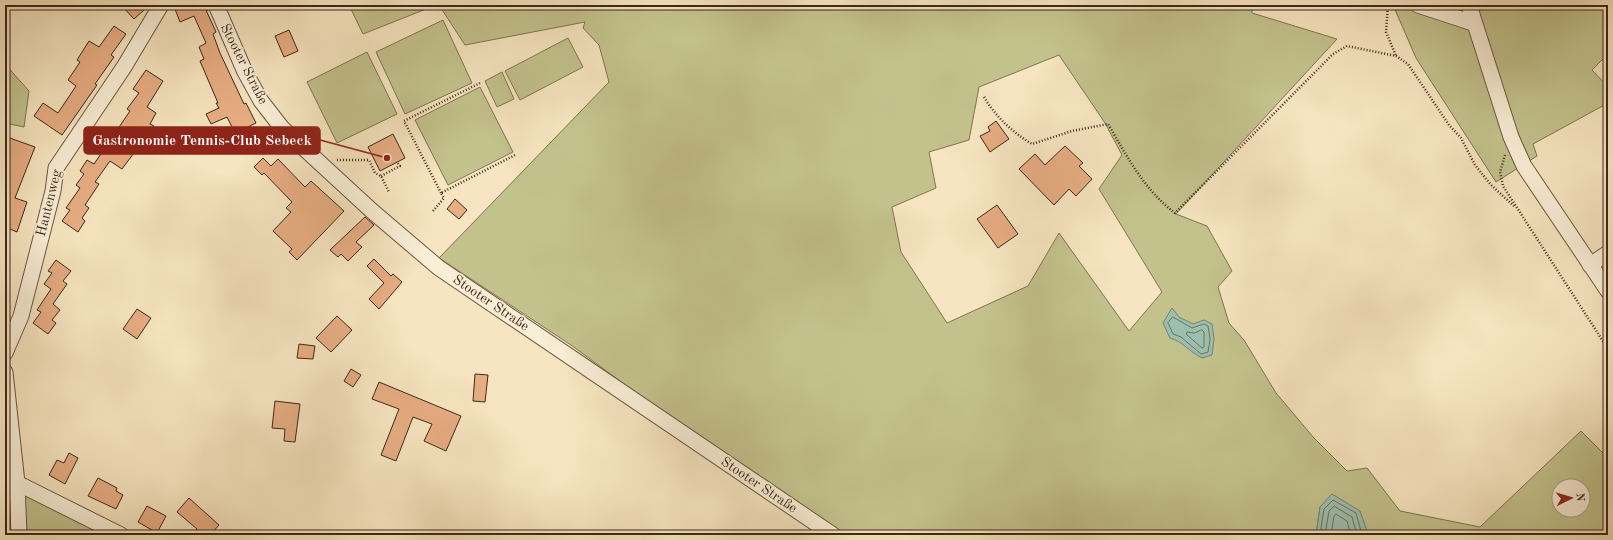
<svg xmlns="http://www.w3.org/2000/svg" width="1613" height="540" viewBox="0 0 1613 540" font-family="'Old Standard TT',serif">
  <rect width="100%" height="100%" fill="#f6e5c0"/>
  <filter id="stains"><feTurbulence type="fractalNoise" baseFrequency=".005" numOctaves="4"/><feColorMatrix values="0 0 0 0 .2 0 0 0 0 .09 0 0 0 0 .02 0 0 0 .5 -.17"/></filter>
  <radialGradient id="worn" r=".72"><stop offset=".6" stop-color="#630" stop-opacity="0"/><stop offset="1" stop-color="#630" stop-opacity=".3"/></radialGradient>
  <!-- green -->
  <g fill="#c3c28d" stroke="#807452" fill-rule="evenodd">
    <path d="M 349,5 L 436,5 L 363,34 Z"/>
    <path d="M 439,5 L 1252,5 L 1252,13 L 1337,39 L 1176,214 L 1207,226 L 1232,271 L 1218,287 L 1229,323 L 1244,340 L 1276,393 L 1314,438 L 1347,471 L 1367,468 L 1400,511 L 1480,527 L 1581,431 L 1608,458 L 1608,535 L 1366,535 L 1367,531 L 1320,507 L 1316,535 L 829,535 L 571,345 L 439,258 L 609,82 L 599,45 L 583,28 L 585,22 L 465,45 ZM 1059,55 L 1105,123 L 1122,155 L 1099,189 L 1162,292 L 1129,331 L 1059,233 L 1028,286 L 947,323 L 901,252 L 892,207 L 936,188 L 929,152 L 969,140 L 979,87 ZM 1559,486 L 1583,486 L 1583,510 L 1559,510 Z"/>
    <path d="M 1393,5 L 1608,5 L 1608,54 L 1592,70 L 1608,87 L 1608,103 L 1533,144 L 1537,156 L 1496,182 L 1416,58 Z"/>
    <path d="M 443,20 L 472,83 L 405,114 L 376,52 Z"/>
    <path d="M 568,38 L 583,67 L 520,100 L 505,71 Z"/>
    <path d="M 367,52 L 397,114 L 337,143 L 307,82 Z"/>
    <path d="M 5,64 L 29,91 L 24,127 L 5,123 Z"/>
    <path d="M 502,72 L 514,99 L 497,107 L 485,81 Z"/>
    <path d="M 480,87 L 513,152 L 448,185 L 415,120 Z"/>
    <path d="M 25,493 L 110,535 L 15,535 Z"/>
  </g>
  <!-- water -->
  <g fill="#9dbfae" stroke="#778272">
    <path d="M 1172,308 L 1179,317 L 1193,324 L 1204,320 L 1212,324 L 1214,339 L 1212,355 L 1202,358 C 1190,352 1182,341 1170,338 L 1163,323 Z"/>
    <path d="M 1332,494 L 1360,511 L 1367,531 L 1366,535 L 1316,535 L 1320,507 Z"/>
  </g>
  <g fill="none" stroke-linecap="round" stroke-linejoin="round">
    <!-- shore -->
    <g stroke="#6e7363" stroke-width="1">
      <path d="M 1173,317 L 1192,328 L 1204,324 L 1208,326 L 1210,339 L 1208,352 L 1201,354 L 1181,337 L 1173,334 L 1168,323 Z"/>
      <path d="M 1202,330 L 1204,332 L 1204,347 L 1202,348 L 1186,334 L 1187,332 L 1194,333 Z"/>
      <path d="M 1320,535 L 1324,509 L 1333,500 L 1356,513 L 1362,535"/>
      <path d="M 1325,535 L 1329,511 L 1334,506 L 1352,517 L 1357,535"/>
      <path d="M 1331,535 L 1334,516 L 1336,514 L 1347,521 L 1351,535"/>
    </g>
  </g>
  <!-- building -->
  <g fill="#e7ad83" stroke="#3e2718">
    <path d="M 121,5 L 139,5 L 144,10 L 134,19 Z"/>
    <path d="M 185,5 L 207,5 L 208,10 L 206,10 L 216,32 L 213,34 L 220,53 L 244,104 L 246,103 L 256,123 L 235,133 L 227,117 L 211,124 L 206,114 L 219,108 L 216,103 L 218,103 L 200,61 L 204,59 L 199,47 L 206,43 L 194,16 L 180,22 L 175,9 Z"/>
    <path d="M 114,26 L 126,34 L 111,55 L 114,57 L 95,84 L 97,85 L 62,135 L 34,116 L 43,103 L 58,113 L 76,86 L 68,80 L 80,62 L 77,60 L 89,41 L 99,47 Z"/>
    <path d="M 289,30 L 298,51 L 284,57 L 275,36 Z"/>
    <path d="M 146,70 L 163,81 L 147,107 L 156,113 L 150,124 L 154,126 L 122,169 L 110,161 L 95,182 L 99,184 L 85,205 L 89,208 L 82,218 L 85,221 L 78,232 L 62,221 L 70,210 L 66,208 L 80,188 L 76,185 L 84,174 L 80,171 L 87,160 L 94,164 L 130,111 L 127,109 L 139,93 L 133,89 Z"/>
    <path d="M 996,121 L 1009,139 L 990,152 L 980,136 L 990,131 L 988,127 Z"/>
    <path d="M 393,134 L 405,158 L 380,171 L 368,147 Z"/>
    <path d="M 7,137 L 35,147 L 15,198 L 27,202 L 17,232 L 5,227 L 5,143 Z"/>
    <path d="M 1065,146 L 1083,163 L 1079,166 L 1092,179 L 1076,196 L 1069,189 L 1054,205 L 1019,169 L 1035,154 L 1045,165 Z"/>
    <path d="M 263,158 L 271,166 L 278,159 L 305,187 L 311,181 L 344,211 L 297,260 L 289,252 L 292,249 L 273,231 L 291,212 L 286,208 L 292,202 L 264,173 L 262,175 L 254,167 Z"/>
    <path d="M 455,199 L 467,210 L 459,219 L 447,209 Z"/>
    <path d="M 997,205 L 1018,234 L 998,248 L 977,219 Z"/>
    <path d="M 365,217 L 374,225 L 356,242 L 362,247 L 348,261 L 341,254 L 338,257 L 330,250 Z"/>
    <path d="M 374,259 L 391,276 L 393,274 L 402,282 L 379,309 L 369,299 L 384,283 L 367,266 Z"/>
    <path d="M 56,260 L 71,271 L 63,281 L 67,284 L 53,304 L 60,310 L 52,320 L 56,323 L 48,334 L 33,323 L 41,312 L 37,310 L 51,289 L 44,284 L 52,273 L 48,271 Z"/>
    <path d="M 137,309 L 151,318 L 137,339 L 123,329 Z"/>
    <path d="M 337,316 L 352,330 L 331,352 L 316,338 Z"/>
    <path d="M 299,344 L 315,346 L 313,359 L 297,358 Z"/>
    <path d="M 351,369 L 361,375 L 353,387 L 344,381 Z"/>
    <path d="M 475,374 L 488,375 L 485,402 L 473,401 Z"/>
    <path d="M 379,382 L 461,416 L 446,451 L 424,441 L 432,424 L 413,417 L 396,461 L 381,455 L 399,409 L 372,399 Z"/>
    <path d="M 275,401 L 300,404 L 295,442 L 284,441 L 285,429 L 272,428 Z"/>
    <path d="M 69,453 L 78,458 L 65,484 L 49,475 L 57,460 L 64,463 Z"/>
    <path d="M 98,478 L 117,488 L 116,491 L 123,495 L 116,509 L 88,496 Z"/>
    <path d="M 189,498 L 219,525 L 210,535 L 192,535 L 197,529 L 177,512 Z"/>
    <path d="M 147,506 L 166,516 L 157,533 L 138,522 Z"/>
  </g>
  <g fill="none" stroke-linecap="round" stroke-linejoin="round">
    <!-- minor casing -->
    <g stroke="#6c5642" stroke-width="17">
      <g id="minor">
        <path d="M 216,5 L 245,72 L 261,101 L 282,128 L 372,211 L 439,268 L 833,535"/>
        <path d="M 1418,5 L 1473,23"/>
        <path d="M 1469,5 L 1511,137 L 1524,166 L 1608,291"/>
        <path d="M 1590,265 L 1608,253"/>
        <path d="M 5,353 L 21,316 L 53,191 L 56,168 L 124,67 L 161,5"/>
        <path d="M 5,372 L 17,483 L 19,535"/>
        <path d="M 17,483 L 121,535"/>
      </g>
    </g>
    <!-- path -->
    <g stroke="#3e2718" stroke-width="2.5" stroke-dasharray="1 2" stroke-linecap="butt">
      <path d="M 1388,5 L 1386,32 L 1396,56"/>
      <path d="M 984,97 C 996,117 1012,132 1032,144 L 1072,131 L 1108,124 C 1127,156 1144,190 1175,213 L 1333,54 L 1347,46 L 1396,56 L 1408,64 L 1449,125 L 1461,138 L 1475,165 L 1491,185 L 1515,207"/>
      <path d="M 1505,155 L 1500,172 L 1503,186 L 1608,349"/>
      <path d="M 337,160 L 369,160 L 375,173 L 381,176 L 389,192"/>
      <path d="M 381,176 L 400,166 L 397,162"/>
      <path d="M 441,193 L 404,121 L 480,83"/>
      <path d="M 433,211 L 444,198 L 441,193 L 515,155"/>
    </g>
    <!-- minor -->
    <use href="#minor" stroke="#f9eed6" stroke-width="15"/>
  </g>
  <g text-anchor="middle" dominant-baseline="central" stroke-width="3.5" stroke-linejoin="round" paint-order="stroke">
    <!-- street labels -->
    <g font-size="14" fill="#3e2718" stroke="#f9eed6">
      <text transform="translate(244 64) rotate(63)">Stooter Straße</text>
      <text transform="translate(49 203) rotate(-76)">Hantenweg</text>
      <text transform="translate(491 303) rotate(34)">Stooter Straße</text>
      <text transform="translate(759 485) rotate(34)">Stooter Straße</text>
    </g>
  </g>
  <!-- callouts -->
  <path fill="none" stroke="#8f2418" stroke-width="1.5" d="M387 158L320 140"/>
  <circle fill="#8f2418" stroke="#f9eed6" stroke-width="1.5" cx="387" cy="158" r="4"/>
  <rect fill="#8f2418" stroke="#8f2418" stroke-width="1.5" x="84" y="127" width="236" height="27" rx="4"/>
  <g font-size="15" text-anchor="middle" font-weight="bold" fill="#fff">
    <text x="202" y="145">Gastronomie Tennis-Club Sebeck</text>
  </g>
  <!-- margin -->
  <rect width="1613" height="540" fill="none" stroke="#f6e5c0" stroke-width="20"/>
  <rect x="6" y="6" width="1601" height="528" fill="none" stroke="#3e2718" stroke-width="2"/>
  <rect x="10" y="10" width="1593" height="520" fill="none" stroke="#3e2718"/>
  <!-- north arrow -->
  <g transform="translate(1571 498) rotate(85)"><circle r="19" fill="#f9eed6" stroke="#ae9e8a"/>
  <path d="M0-3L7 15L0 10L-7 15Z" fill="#8f2418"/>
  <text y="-6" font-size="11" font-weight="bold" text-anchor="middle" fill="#3e2718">N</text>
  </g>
  <rect width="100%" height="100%" filter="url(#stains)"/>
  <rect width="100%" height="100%" fill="url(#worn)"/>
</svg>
